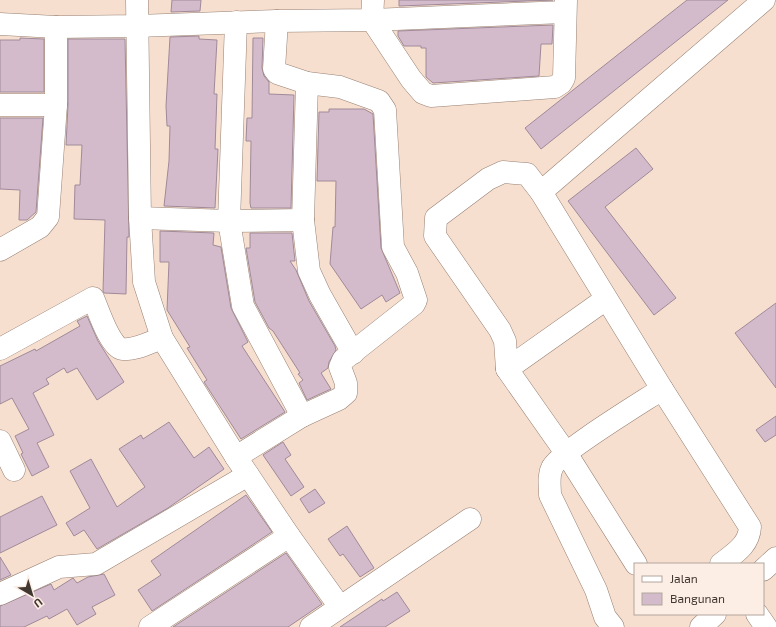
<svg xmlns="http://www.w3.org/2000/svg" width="776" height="627" viewBox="0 0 776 627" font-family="'Exo 2',sans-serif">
  <rect width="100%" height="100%" fill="#f7dfcf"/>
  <!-- building -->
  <g fill="#d3bbcb" stroke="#a08a99">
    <path d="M 172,0 L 201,0 L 200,11 L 171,12 Z"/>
    <path d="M 399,0 L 553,0 L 399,6 Z"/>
    <path d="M 687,0 L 728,0 L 541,149 L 525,128 Z"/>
    <path d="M 553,25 L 552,44 L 541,44 L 539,76 L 433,83 L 426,77 L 426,48 L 421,48 L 421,46 L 404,46 L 398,36 L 398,31 Z"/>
    <path d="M 199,36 L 199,39 L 217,40 L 214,94 L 217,94 L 215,149 L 218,149 L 215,208 L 164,206 L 169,161 L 170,126 L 167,126 L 166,106 L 170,37 Z"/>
    <path d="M 20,38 L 44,39 L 44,92 L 0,92 L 0,40 L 20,40 Z"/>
    <path d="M 253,38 L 263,38 L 262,68 L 264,76 L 269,82 L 269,94 L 294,95 L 291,208 L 251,208 L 250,203 L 251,141 L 246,141 L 247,118 L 252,118 Z"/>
    <path d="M 68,39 L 125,39 L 129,237 L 127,237 L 126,294 L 104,293 L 103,291 L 105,220 L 74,219 L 75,185 L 80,185 L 82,145 L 66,145 L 68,105 Z"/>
    <path d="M 329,109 L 364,109 L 373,114 L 381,248 L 400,293 L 386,302 L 382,295 L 361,309 L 330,264 L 333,227 L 335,227 L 336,181 L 317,181 L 319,112 L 329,112 Z"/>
    <path d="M 0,118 L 43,118 L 36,212 L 27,220 L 19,220 L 20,190 L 0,189 Z"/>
    <path d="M 636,148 L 653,169 L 605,207 L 676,298 L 654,315 L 568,201 Z"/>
    <path d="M 160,231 L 214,233 L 213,245 L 221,247 L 231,308 L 248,342 L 242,346 L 285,412 L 241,439 L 204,382 L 207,380 L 187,348 L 190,347 L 167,310 L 169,262 L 160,262 Z"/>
    <path d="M 250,233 L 292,233 L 295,261 L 290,261 L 296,270 L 309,301 L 335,346 L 336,350 L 329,362 L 328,368 L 321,373 L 331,389 L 307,400 L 299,383 L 303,380 L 298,374 L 300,373 L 273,331 L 269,328 L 255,302 L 246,248 L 250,248 Z"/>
    <path d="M 776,303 L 776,388 L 735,333 Z"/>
    <path d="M 87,316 L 98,341 L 124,382 L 97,400 L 77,368 L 67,373 L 64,368 L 46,379 L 49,384 L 33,393 L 54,435 L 37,443 L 49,467 L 32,476 L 21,454 L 23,453 L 15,436 L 29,429 L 12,398 L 0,404 L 0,366 L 35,349 L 36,351 L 80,326 L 77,321 Z"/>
    <path d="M 776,416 L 776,435 L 765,442 L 756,430 Z"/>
    <path d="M 169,422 L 194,458 L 209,447 L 224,469 L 168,508 L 97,549 L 84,530 L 74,536 L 66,523 L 90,508 L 70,471 L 91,459 L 117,507 L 145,487 L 119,449 L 141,435 L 143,439 Z"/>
    <path d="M 283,442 L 291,455 L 285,459 L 304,487 L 291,496 L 263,455 Z"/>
    <path d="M 315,489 L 325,503 L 309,513 L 300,499 Z"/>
    <path d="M 246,495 L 272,532 L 152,611 L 138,590 L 161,575 L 151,561 Z"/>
    <path d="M 42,496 L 57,525 L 0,553 L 0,517 Z"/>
    <path d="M 347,526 L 374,568 L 360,577 L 343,554 L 340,556 L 328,539 Z"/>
    <path d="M 286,553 L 322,604 L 288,627 L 173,627 Z"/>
    <path d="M 0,557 L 11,575 L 0,580 Z"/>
    <path d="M 104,574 L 115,595 L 92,607 L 96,614 L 77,625 L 67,609 L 49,619 L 47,616 L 24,627 L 0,627 L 0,606 L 51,584 L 54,590 L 73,578 L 77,583 L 88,577 Z"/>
    <path d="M 397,592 L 410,611 L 385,627 L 340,627 L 382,599 L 383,601 Z"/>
  </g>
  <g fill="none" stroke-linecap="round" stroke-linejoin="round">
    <!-- minor casing -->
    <g stroke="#988174" stroke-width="23">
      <g id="minor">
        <path d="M 137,0 L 140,218 L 144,282 L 162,338 L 236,457 L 289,536 L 340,607"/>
        <path d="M 373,0 L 372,20 L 411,79 L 423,93 L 431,96 L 555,87 L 561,83 L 564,78 L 566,0"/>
        <path d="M 277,21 L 372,20 L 565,12"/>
        <path d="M 236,22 L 229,221 L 243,306 L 302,416"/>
        <path d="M 0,24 L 56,27 L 137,26 L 277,21 L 274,69 L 277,73 L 307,83 L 340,87 L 379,101 L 385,110 L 393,247 L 407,273 L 416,300 L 414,304 L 343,360 L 340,367 L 346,383 L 346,393 L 339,399 L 302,416 L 236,457"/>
        <path d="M 307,83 L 303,220 L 309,271 L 320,295 L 353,353"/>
        <path d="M 0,105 L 56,105 L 48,217 L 40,227 L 0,250"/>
        <path d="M 56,105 L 56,27"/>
        <path d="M 541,192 L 764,0"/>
        <path d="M 140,218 L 229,221 L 303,220"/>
        <path d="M 0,349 L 93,298 C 98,309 110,347 122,349 C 134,351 151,342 162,338"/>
        <path d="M 507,369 L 606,299"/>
        <path d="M 0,441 L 14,470"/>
        <path d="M 636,564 L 566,453 L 507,369 L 505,341 L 500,330 L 435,236 L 436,218 L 488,179 L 503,172 L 527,174 L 541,192 L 662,389 L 750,527 C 749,545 735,553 721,564"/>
        <path d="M 763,570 L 776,558"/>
        <path d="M 0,594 L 59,567 L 96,564 L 248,475"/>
        <path d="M 757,614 L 766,627"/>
        <path d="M 150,627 L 289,536"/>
        <path d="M 311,627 L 470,519"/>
        <path d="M 613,627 L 605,617 L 596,590 L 550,495 C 550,486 548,476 552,468 C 558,453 644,401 662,389"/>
        <path d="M 701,627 L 715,614"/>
      </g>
    </g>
    <!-- minor -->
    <use href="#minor" stroke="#fff" stroke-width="22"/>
  </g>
  <!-- legend -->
  <rect x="634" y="563" width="130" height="52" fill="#fdeee5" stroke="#b2a59d"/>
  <rect x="642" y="576" width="20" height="6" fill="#ffffff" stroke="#b2a59d"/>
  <text x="670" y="583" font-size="12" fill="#423832">Jalan</text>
  <rect x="642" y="593" width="20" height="12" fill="#d3bbcb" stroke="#b2a59d"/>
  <text x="670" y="603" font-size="12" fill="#423832">Bangunan</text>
  <!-- north arrow -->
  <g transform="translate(32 595) rotate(142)" stroke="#fdeee5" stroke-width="3" paint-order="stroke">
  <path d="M0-3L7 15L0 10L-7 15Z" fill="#423832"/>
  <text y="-6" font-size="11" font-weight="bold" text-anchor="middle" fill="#423832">U</text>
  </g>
</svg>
